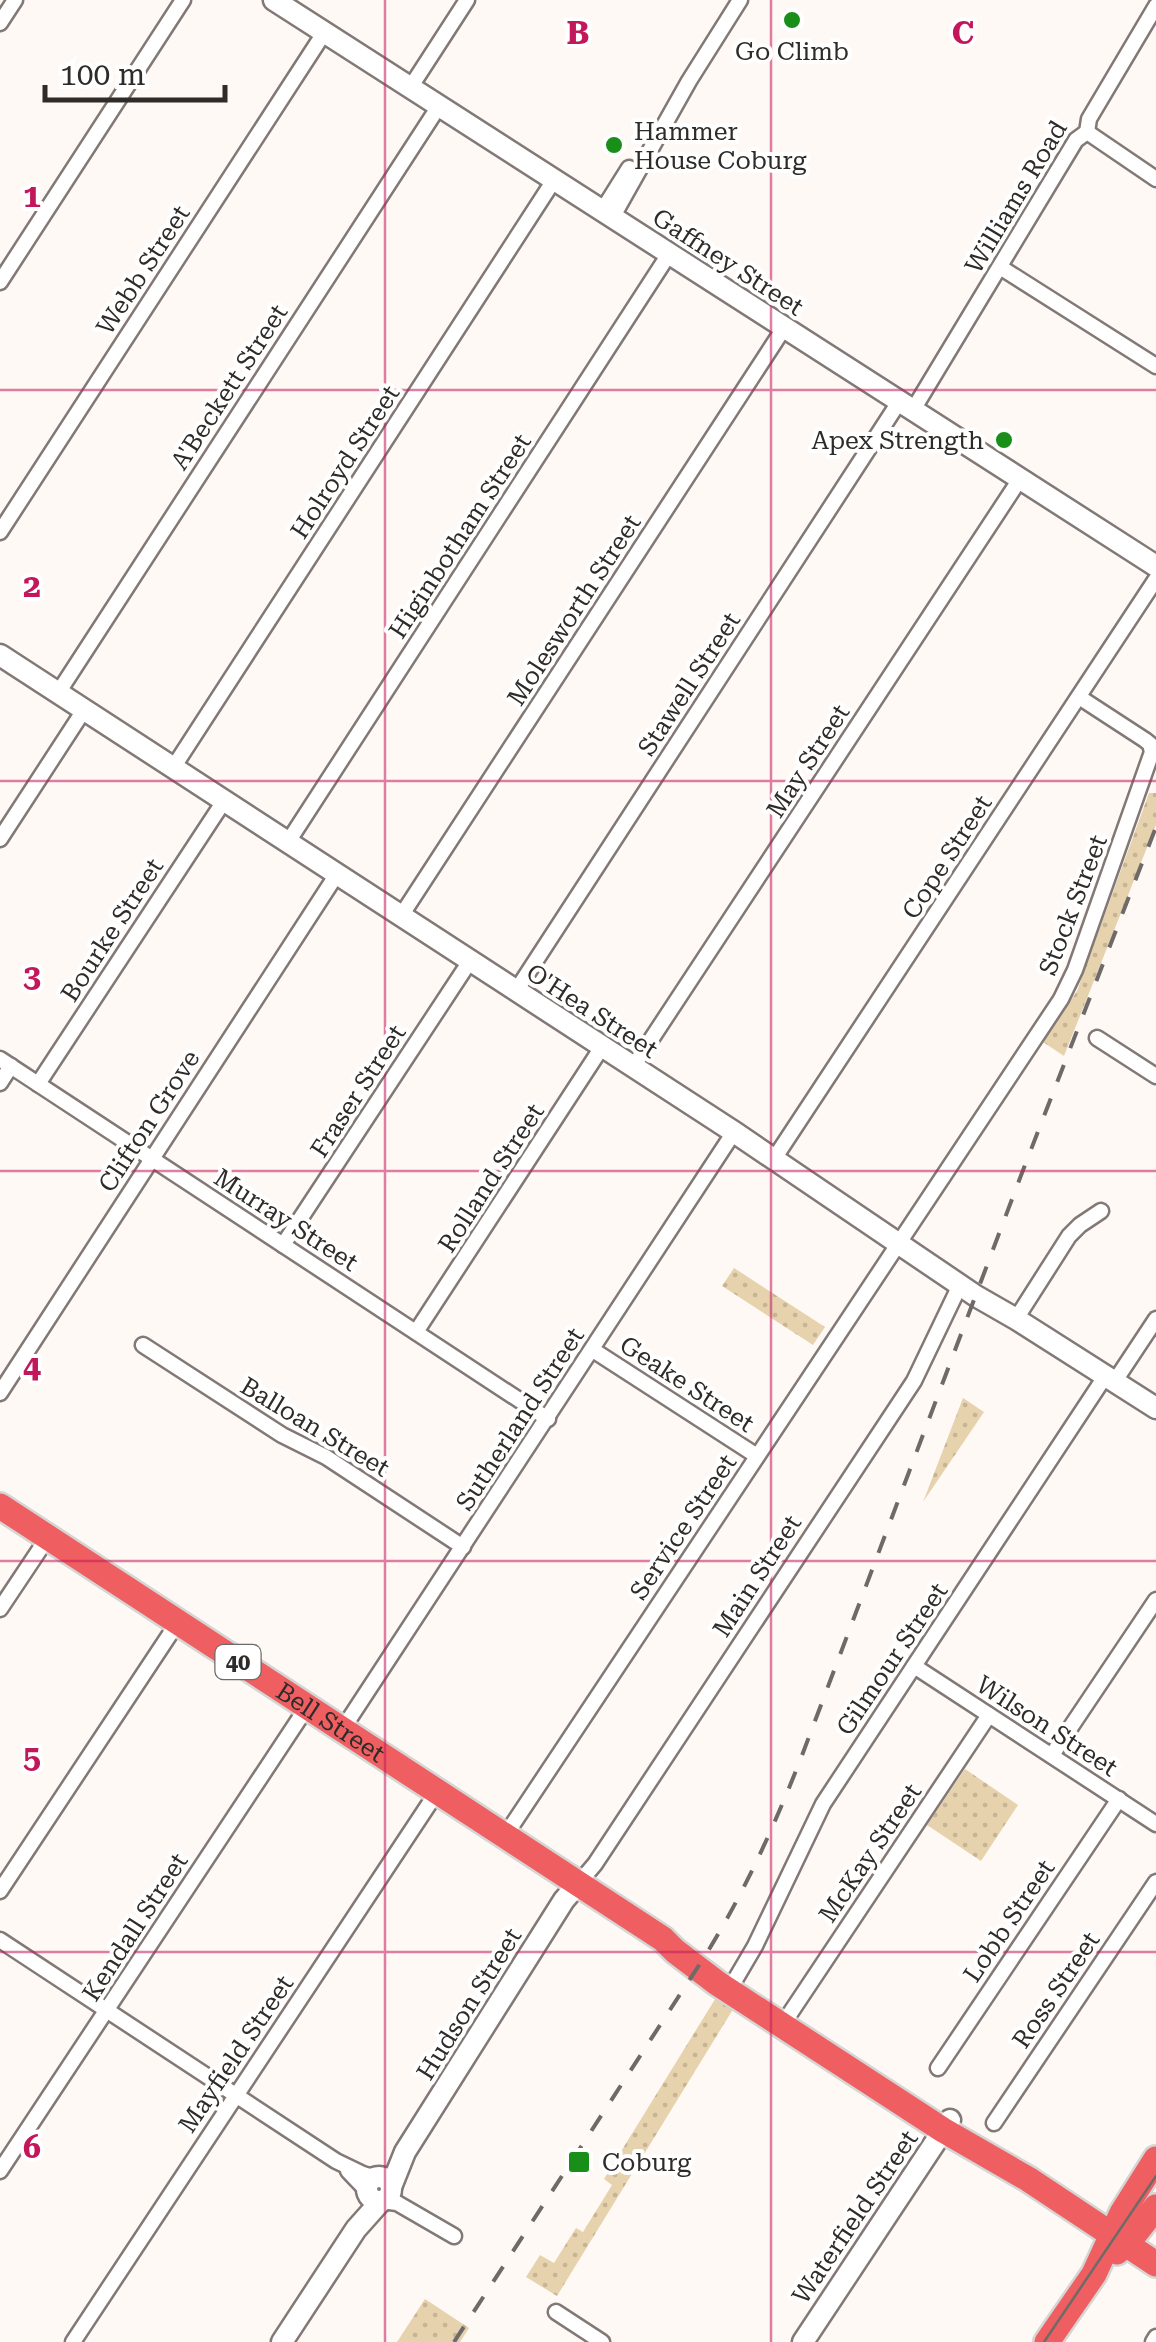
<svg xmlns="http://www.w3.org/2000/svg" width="1156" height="2342" viewBox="0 0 1156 2342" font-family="'Roboto Serif',serif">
  <defs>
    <pattern id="park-dots" width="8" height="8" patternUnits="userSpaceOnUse" patternTransform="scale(2.5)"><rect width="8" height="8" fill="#e6d2ad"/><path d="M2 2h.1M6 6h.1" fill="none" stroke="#c6b495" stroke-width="1.8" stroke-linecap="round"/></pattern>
  </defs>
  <rect width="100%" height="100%" fill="#fff9f6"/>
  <!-- park -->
  <g fill="url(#park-dots)">
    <path d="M 1149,793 L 1156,793 L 1156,825 L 1064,1056 L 1043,1042 L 1077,991 Z"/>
    <path d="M 734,1268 L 825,1327 L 813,1345 L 722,1286 Z"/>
    <path d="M 963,1398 L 984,1412 L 923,1502 Z"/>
    <path d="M 965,1769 L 1018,1805 L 981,1861 L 927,1825 Z"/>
    <path d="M 717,1996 L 735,2006 L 557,2296 L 526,2277 L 540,2255 L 554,2263 L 576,2228 L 583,2232 L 612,2185 L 604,2179 Z"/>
    <path d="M 425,2299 L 469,2328 L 460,2342 L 397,2342 Z"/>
  </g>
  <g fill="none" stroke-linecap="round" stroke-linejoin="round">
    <!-- street casing -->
    <g stroke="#827976" stroke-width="19">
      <g id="street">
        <path d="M 0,23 L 15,0"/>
        <path d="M 410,88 L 467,0"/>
        <path d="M 1087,132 L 1156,179"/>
        <path d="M 602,211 L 629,168"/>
        <path d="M 612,218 L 689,81 L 740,0"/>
        <path d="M 1000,267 L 1156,366"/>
        <path d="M 0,282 L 183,0"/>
        <path d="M 913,410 L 1076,140 L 1087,132 L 1089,119 L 1156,6"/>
        <path d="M 0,532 L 324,33"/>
        <path d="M 58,693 L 439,106"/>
        <path d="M 173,768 L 554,180"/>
        <path d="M 0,839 L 84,710"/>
        <path d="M 288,842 L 669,254"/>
        <path d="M 401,916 L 784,328"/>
        <path d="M 516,991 L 899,402"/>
        <path d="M 1097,1038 L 1156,1076"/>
        <path d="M 0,1059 L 548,1419"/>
        <path d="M 633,1067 L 1020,479"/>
        <path d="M 0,1083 L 11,1066"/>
        <path d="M 38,1084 L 224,801"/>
        <path d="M 774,1159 L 1156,579"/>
        <path d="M 283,1245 L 470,961"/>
        <path d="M 1016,1319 L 1069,1236 L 1080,1225 L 1101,1211"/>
        <path d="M 416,1332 L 602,1047"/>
        <path d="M 143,1345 L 282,1435 L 326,1457 L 463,1547"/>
        <path d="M 593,1350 L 757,1456"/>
        <path d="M 1115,1381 L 1156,1319"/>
        <path d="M 0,1393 L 337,874"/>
        <path d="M 0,1609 L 48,1537"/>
        <path d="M 914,1666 L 1156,1824"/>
        <path d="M 342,1730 L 734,1132"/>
        <path d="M 1052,1755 L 1156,1600"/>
        <path d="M 505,1836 L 1061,999 L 1075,970 L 1152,752 L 1150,744 L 1145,740 L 1079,697"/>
        <path d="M 578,1884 L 595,1864 L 914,1381 L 960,1285"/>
        <path d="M 0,1891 L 178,1622"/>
        <path d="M 0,1940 L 336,2161 L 363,2174 L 376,2178"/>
        <path d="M 735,1980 L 755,1946 L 823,1804 L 1106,1375"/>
        <path d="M 789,2015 L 989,1715"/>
        <path d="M 938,2068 L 1119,1799"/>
        <path d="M 994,2123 L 1156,1882"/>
        <path d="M 0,2171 L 307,1707"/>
        <path d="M 348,2171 L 369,2193"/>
        <path d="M 382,2201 L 397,2203 L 454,2236"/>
        <path d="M 556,2312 L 602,2342"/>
        <path d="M 73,2342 L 437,1792"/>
        <path d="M 1153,2342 L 1156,2337"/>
      </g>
    </g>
    <!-- secondary casing -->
    <g stroke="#827976" stroke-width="25">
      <g id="secondary">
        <path d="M 274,0 L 1156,566"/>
        <path d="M 0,655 L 734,1132 L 976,1296 L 1016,1319 L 1156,1408"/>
        <circle cx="379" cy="2189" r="12"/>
        <path d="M 391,2187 L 405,2152 L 564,1900 L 578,1884"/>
        <path d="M 282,2342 L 356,2229 L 381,2201"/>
        <path d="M 803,2342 L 950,2120"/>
      </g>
    </g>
    <!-- highway casing -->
    <g stroke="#d5d5d4" stroke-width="30">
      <g id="highway">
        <path id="s1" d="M 0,1506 L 663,1939 L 675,1951 L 717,1983 L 943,2130 L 1028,2179 L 1156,2264"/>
        <path d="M 1117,2252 L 1134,2235 L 1156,2207"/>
        <path d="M 1047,2342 L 1094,2274 L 1122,2213 L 1156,2159"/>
      </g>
    </g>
    <!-- street -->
    <use href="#street" stroke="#fff" stroke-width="14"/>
    <!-- secondary -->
    <use href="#secondary" stroke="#fff" stroke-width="20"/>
    <!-- highway -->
    <use href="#highway" stroke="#ef5f61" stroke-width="25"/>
    <!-- tram -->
    <path stroke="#6e6a68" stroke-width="2.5" d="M 1044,2342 L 1156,2176"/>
    <!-- rail -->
    <path stroke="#6e6a68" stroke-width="4" stroke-dasharray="18 18" stroke-linecap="butt" d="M 454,2342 L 705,1956 C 744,1893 774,1827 801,1758 L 1020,1178 L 1156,827"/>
  </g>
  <!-- grid -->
  <path fill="none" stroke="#c2185b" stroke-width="2.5" stroke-opacity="0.55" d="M 385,0 L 385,2342M 771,0 L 771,2342M 0,390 L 1156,390M 0,781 L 1156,781M 0,1171 L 1156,1171M 0,1561 L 1156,1561M 0,1952 L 1156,1952"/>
  <!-- markers -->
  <g fill="#198f1a" stroke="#fff" stroke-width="4">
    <circle cx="792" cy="20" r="10"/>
    <circle cx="614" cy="145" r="10"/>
    <circle cx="1004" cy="440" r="10"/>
    <rect x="567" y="2150" width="24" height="24" rx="5"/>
  </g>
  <g text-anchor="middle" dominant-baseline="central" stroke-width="8" stroke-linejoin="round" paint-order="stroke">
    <!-- shield labels -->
    <rect fill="#fff" stroke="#6d6b69" stroke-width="2.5" x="215.5" y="1645" width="45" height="34" rx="8"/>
    <g font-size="22" font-weight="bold" fill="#2e2b29">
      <text x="238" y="1662">40</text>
    </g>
    <!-- poi labels -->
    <g font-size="25" fill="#2e2b29" stroke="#fff" text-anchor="start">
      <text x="792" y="51" text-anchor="middle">Go Climb</text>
      <text x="634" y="131">Hammer<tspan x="634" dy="29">House Coburg</tspan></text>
      <text x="984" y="440" text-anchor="end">Apex Strength</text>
      <text x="602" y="2162">Coburg</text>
    </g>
    <!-- street labels -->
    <g font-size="25" fill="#2e2b29" stroke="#fff">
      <text transform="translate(1016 197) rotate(-59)">Williams Road</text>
      <text transform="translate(728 262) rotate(33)">Gaffney Street</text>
      <text transform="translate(143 270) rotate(-57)">Webb Street</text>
      <text transform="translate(229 387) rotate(-57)">A'Beckett Street</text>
      <text transform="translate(345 462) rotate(-57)">Holroyd Street</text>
      <text transform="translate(460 536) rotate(-57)">Higinbotham Street</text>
      <text transform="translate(574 610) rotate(-57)">Molesworth Street</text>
      <text transform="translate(689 684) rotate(-57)">Stawell Street</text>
      <text transform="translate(808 761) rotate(-57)">May Street</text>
      <text transform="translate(947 857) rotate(-57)">Cope Street</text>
      <text transform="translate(1073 905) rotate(-69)">Stock Street</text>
      <text transform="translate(112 930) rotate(-57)">Bourke Street</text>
      <text transform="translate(592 1011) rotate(33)">O'Hea Street</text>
      <text transform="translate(358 1091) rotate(-57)">Fraser Street</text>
      <text transform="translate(149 1121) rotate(-57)">Clifton Grove</text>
      <text transform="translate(491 1178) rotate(-57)">Rolland Street</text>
      <text transform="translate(286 1220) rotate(33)">Murray Street</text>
      <text transform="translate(687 1384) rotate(33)">Geake Street</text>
      <text transform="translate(520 1419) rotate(-57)">Sutherland Street</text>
      <text transform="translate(315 1427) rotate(31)">Balloan Street</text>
      <text transform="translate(683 1527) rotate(-56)">Service Street</text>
      <text transform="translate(757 1576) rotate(-57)">Main Street</text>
      <text transform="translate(892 1659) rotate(-56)">Gilmour Street</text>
      <text stroke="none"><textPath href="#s1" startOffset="395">Bell Street</textPath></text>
      <text transform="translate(1047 1726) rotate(33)">Wilson Street</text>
      <text transform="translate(870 1853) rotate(-56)">McKay Street</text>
      <text transform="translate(1009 1921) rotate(-56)">Lobb Street</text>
      <text transform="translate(135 1927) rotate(-57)">Kendall Street</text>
      <text transform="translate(1056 1990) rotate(-56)">Ross Street</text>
      <text transform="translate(469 2004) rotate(-58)">Hudson Street</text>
      <text transform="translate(236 2054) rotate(-56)">Mayfield Street</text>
      <text transform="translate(855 2217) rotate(-56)">Waterfield Street</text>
    </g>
  </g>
  <g font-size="32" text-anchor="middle" font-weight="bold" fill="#c2185b" stroke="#fff" stroke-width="8" stroke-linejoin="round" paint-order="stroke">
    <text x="578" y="44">B</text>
    <text x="963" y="44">C</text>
    <text x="32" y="207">1</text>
    <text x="32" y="597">2</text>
    <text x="32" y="987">3</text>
    <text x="32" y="1378">4</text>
    <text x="32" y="1768">5</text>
    <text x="32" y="2158">6</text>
  </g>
  <!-- scale -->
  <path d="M45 85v15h180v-15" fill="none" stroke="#2e2b29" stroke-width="5"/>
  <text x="60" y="85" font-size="30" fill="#2e2b29" stroke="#ffffff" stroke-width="8" paint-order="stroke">100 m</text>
</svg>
